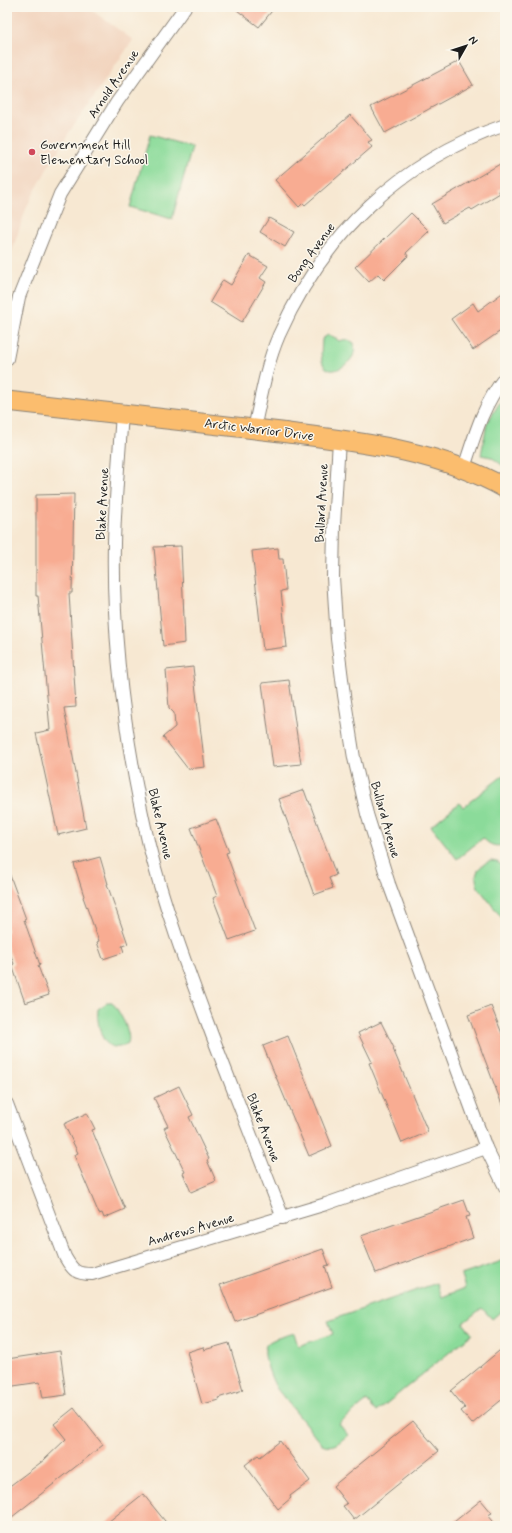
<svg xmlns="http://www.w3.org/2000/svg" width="512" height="1533" viewBox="0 0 512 1533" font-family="Mynerve,sans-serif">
  <rect width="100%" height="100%" fill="#fbf7ec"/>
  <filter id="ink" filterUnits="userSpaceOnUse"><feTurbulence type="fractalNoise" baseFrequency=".025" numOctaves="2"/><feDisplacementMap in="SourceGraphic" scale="8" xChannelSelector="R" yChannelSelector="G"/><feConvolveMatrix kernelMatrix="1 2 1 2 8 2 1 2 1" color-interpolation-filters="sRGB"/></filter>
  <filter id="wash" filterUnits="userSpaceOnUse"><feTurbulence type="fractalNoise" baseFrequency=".012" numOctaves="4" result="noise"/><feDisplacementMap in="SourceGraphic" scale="16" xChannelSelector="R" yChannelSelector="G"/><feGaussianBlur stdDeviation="0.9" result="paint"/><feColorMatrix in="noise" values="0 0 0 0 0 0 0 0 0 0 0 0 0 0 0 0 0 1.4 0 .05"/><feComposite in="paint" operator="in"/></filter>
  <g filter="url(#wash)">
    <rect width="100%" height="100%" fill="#f7e8d2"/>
    <!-- built -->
    <path fill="#f2d4be" d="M 7,7 L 87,7 L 133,40 L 68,134 L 47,169 L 27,206 L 7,266 Z"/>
    <!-- green -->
    <g fill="#8bdb9a" stroke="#547c5b">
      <path d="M 150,135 L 192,147 L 172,219 L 130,207 Z"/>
      <path d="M 328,335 L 334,337 L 339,341 C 345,339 348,339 354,343 C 355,348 355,352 353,356 C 349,364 333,376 325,367 C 319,360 322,347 322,339 Z"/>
      <path d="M 505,394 L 505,467 L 491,457 L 481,455 L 487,423 Z"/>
      <path d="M 505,774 L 505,844 C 496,848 489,845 483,838 L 457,859 L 431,826 L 459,803 L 463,807 Z"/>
      <path d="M 491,861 L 497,862 L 505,867 L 505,922 L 478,887 C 473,875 478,865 491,861 Z"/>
      <path d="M 108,1002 L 112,1002 C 119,1011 132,1033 128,1043 C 105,1059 96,1028 98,1009 Z"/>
      <path d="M 505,1260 L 505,1308 L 492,1319 L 482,1308 L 463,1323 L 472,1334 L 376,1412 L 367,1401 L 339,1424 L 348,1435 C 339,1442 334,1449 322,1444 L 277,1389 C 272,1381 260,1352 267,1344 C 273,1338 286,1336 294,1333 L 298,1346 L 333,1334 L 328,1321 L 437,1283 L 442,1297 L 465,1288 L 461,1275 Z"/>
    </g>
    <g id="blocks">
      <!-- building -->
      <g fill="#f8ac92">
        <path d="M 233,7 L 275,7 L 259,27 Z"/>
        <path d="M 459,61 L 473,85 L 385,133 L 371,107 Z"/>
        <path d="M 350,115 L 372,140 L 368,142 L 372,147 L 305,205 L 303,203 L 299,207 L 275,180 Z"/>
        <path d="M 505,161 L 505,186 L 498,190 L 500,193 L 472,210 L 470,208 L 443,223 L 432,204 Z"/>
        <path d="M 411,213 L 429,231 L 406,253 L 408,256 L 384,280 L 378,274 L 369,282 L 355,267 Z"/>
        <path d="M 269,218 L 294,232 L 285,247 L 260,232 Z"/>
        <path d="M 249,255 L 268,266 L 260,278 L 266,282 L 242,322 L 210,302 L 223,280 L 231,285 Z"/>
        <path d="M 505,291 L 505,328 L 473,350 L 451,319 L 473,303 L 478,311 Z"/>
        <path d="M 74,494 L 72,593 L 69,593 L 76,707 L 64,708 L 86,828 L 58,835 L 36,733 L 50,730 L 38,596 L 36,596 L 36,495 Z"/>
        <path d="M 181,546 L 185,643 L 163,646 L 154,547 Z"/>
        <path d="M 278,548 L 279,559 L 283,559 L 286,590 L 281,591 L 287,647 L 263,650 L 252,551 Z"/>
        <path d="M 193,667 L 205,767 L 188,769 L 163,737 L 175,727 L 174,713 L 169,708 L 166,670 Z"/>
        <path d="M 289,680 L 301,764 L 273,767 L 262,683 Z"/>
        <path d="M 304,790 L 308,801 L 309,801 L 336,875 L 329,878 L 333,888 L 314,895 L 279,799 Z"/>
        <path d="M 216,819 L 229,852 L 226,853 L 255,931 L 229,940 L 213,898 L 217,896 L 191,828 Z"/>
        <path d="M 100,857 L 108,884 L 107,884 L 128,944 L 122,946 L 124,952 L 103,959 L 97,942 L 99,941 L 83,897 L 84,896 L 74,864 Z"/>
        <path d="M 7,870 L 8,870 L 26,919 L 24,920 L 40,965 L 38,966 L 49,995 L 25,1003 L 12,965 L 14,964 L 7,946 Z"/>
        <path d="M 491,1006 L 505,1041 L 505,1110 L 504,1110 L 468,1015 Z"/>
        <path d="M 381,1022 L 394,1048 L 393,1049 L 428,1132 L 402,1143 L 369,1063 L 372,1062 L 358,1033 Z"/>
        <path d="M 288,1036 L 332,1146 L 309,1156 L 263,1046 Z"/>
        <path d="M 179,1086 L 193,1115 L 189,1117 L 209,1159 L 207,1160 L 216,1181 L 191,1192 L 183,1173 L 185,1172 L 164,1128 L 168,1126 L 154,1098 Z"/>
        <path d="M 87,1113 L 95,1129 L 92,1130 L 125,1209 L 104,1218 L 102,1213 L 99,1214 L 74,1155 L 78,1153 L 64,1124 Z"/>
        <path d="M 464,1200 L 470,1216 L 466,1217 L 473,1238 L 376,1273 L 361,1236 Z"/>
        <path d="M 323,1249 L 329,1265 L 325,1266 L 332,1287 L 235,1322 L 220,1285 Z"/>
        <path d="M 229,1343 L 243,1390 L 218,1398 L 219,1400 L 202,1404 L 187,1352 L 203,1347 L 204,1350 Z"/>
        <path d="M 505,1346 L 505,1397 L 472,1424 L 461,1411 L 465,1408 L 451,1391 Z"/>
        <path d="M 60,1351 L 66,1395 L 43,1398 L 40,1382 L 7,1387 L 7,1359 Z"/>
        <path d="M 74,1408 L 103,1445 L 7,1521 L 7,1488 L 44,1460 L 66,1439 L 54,1424 Z"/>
        <path d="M 413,1421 L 439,1451 L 354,1520 L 343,1506 L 347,1504 L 333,1486 Z"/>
        <path d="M 280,1441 L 310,1481 L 290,1496 L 291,1498 L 278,1509 L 245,1465 L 258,1455 L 260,1457 Z"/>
        <path d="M 143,1494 L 169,1526 L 103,1526 Z"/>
        <path d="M 481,1500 L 492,1513 L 488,1515 L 497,1526 L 449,1526 Z"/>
      </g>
    </g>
  </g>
  <g filter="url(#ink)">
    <use href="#blocks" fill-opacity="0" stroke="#8a8277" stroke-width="1"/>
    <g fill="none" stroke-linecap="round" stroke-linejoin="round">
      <!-- minor casing -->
      <g stroke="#8a8277" stroke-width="14">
        <g id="minor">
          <path d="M 7,359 L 19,297 L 60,194 L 117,102 L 185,7"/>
          <path d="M 122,414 C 119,457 115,500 114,543 C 112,645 126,747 149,845 C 165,910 189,973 212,1035 C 236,1096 259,1157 283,1218"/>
          <path d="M 254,429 C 261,398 266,365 279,335 C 324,234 400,161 505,125"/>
          <path d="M 339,440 L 334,526 L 333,577 L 337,639 L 344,695 L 354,758 L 367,814 L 389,884 L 486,1148 L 505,1187"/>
          <path d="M 464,468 C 475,434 483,405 505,377"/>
          <path d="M 7,1104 L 65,1257 C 73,1271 76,1274 92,1274 L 326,1204 L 486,1148"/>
        </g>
      </g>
      <!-- primary casing -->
      <g stroke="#8a8277" stroke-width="21">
        <path id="primary" d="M 7,401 C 98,412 190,421 281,432 C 357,442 436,449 505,488"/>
      </g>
      <!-- minor -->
      <use href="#minor" stroke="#fff" stroke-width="12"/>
      <!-- primary -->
      <use href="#primary" stroke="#fbbd6e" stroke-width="19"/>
    </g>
  </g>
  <!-- markers -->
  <circle fill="#d1495b" stroke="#fbf7ec" stroke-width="1.5" cx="32" cy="152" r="4"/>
  <g text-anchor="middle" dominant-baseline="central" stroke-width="3" stroke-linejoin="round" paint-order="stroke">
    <!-- street labels -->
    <g font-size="13" fill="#1c1c1c" stroke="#fbf7ec">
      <text transform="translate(114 84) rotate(-56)">Arnold Avenue</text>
      <text transform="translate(312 253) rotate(-54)">Bong Avenue</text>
      <text transform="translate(259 430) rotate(7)">Arctic Warrior Drive</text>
      <text transform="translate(322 503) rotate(-87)">Bullard Avenue</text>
      <text transform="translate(103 504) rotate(-87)">Blake Avenue</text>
      <text transform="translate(385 820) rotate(74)">Bullard Avenue</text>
      <text transform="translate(160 824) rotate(77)">Blake Avenue</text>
      <text transform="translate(263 1128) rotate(69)">Blake Avenue</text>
      <text transform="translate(191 1230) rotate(-16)">Andrews Avenue</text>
    </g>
    <!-- poi labels -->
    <g font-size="13" fill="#1c1c1c" stroke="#fbf7ec" text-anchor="start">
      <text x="40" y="145">Government Hill<tspan x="40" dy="15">Elementary School</tspan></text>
    </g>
  </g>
  <!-- margin -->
  <rect width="512" height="1533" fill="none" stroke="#fbf7ec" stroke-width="24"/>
  <!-- north arrow -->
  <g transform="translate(466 46) rotate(51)" stroke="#fbf7ec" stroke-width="3" paint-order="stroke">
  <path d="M0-3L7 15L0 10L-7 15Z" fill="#1c1c1c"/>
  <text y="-6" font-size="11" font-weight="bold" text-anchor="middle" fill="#1c1c1c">N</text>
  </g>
</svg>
